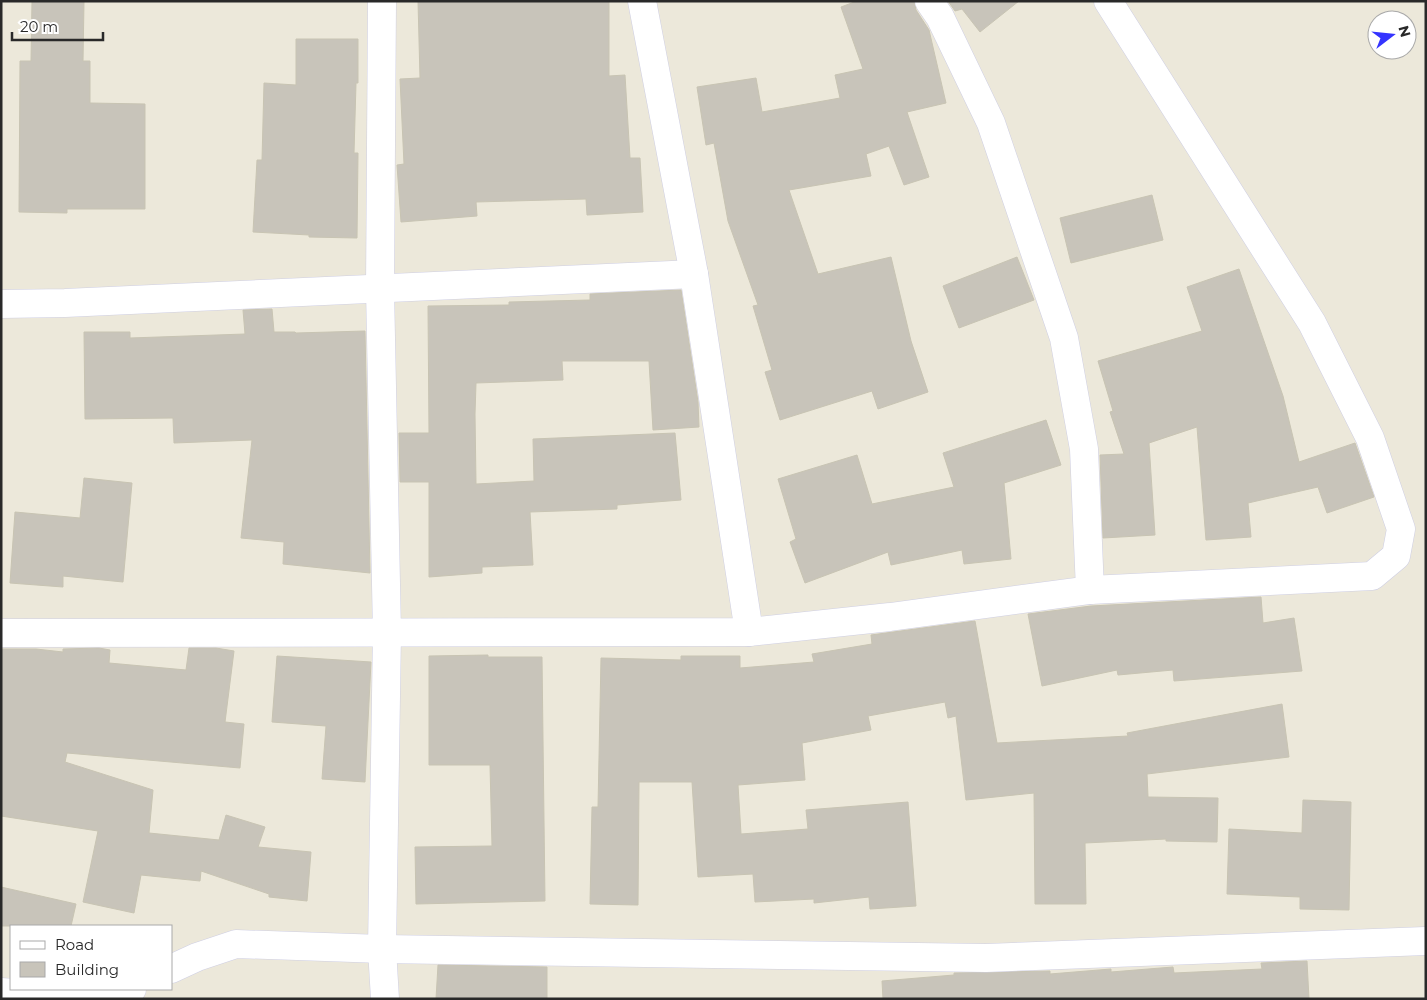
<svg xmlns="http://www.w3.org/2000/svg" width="1427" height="1000" viewBox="0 0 1427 1000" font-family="Montserrat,sans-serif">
  <rect width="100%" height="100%" fill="#ece8da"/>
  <!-- building -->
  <g fill="#c8c4ba" stroke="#c8c4b3">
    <path d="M 32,1 L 84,1 L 83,61 L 90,61 L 90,103 L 145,104 L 145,209 L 67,209 L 67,213 L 19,212 L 20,61 L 31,61 Z"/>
    <path d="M 418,1 L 609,1 L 609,76 L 625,75 L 630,158 L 640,158 L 643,212 L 587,215 L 586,199 L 476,202 L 477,216 L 401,222 L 397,165 L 404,164 L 400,79 L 420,78 Z"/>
    <path d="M 857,1 L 914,1 L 916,10 L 929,30 L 946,103 L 907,112 L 929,177 L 904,185 L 889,146 L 866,154 L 871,176 L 789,190 L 818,274 L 891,257 L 911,341 L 928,392 L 878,409 L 872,391 L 780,420 L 765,372 L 772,370 L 753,306 L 758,305 L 728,221 L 714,143 L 706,145 L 697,87 L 756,78 L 762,112 L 840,98 L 835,75 L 863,69 L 841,7 Z"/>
    <path d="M 948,1 L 1019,1 L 980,32 L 962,9 L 955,11 Z"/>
    <path d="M 296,39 L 358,39 L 358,83 L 356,83 L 354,153 L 358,153 L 357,238 L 309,237 L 309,235 L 253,232 L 257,160 L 262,160 L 264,83 L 296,85 Z"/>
    <path d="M 1152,195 L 1163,240 L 1071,263 L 1060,218 Z"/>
    <path d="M 1017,257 L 1034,300 L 959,328 L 943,286 Z"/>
    <path d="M 1239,269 L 1283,396 L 1299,462 L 1355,443 L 1374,497 L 1327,513 L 1318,487 L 1248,503 L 1251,537 L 1206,540 L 1197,427 L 1149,443 L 1155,535 L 1103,538 L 1100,455 L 1124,454 L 1110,412 L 1113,411 L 1098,361 L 1202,331 L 1187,287 Z"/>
    <path d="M 681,290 L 698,402 L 699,427 L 653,430 L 649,361 L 562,361 L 563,380 L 476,383 L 475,414 L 476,484 L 534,481 L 533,439 L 675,433 L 681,500 L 617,505 L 617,509 L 530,512 L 533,565 L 482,567 L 482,573 L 429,577 L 429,482 L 400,482 L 399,433 L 429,433 L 428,306 L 509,305 L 509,302 L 590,300 L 590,294 Z"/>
    <path d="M 272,309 L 274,332 L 295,332 L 296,333 L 365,331 L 370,573 L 283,564 L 284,542 L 241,538 L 252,440 L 174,443 L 173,418 L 85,419 L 84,332 L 130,332 L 130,338 L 245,334 L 243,310 Z"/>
    <path d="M 1046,420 L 1061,465 L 1004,483 L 1011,559 L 964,564 L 962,550 L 891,565 L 888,552 L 805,583 L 790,542 L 796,539 L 778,479 L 857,455 L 872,504 L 954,487 L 943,453 Z"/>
    <path d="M 84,478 L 132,483 L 123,582 L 63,576 L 63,587 L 10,583 L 15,512 L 80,518 Z"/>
    <path d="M 1261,597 L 1263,623 L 1294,618 L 1302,671 L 1174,681 L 1173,670 L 1118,675 L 1117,670 L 1042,686 L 1028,614 L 1091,606 Z"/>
    <path d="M 975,621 L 997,743 L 1128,736 L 1127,733 L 1282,704 L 1289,757 L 1147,774 L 1148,797 L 1218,798 L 1217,842 L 1166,841 L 1166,839 L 1085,843 L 1086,904 L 1035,904 L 1034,793 L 966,800 L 956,716 L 948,718 L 945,702 L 868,716 L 871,730 L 802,743 L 805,780 L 738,785 L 741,834 L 808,829 L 806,810 L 908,802 L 916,906 L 870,909 L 869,897 L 814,903 L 814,899 L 755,902 L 753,874 L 698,877 L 692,782 L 639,782 L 638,905 L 590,904 L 592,807 L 598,807 L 601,658 L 681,660 L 681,656 L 740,656 L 740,668 L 814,662 L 812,654 L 872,644 L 871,635 Z"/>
    <path d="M 99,648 L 110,650 L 109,663 L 186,670 L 189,648 L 216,648 L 234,651 L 225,722 L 244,724 L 240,768 L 67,753 L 65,762 L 153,790 L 149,833 L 219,840 L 226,815 L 265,827 L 258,847 L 311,852 L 307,901 L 269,897 L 269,894 L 201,871 L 200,881 L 141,875 L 134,913 L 83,902 L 98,831 L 1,816 L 1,649 L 36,649 L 63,652 L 63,649 Z"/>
    <path d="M 488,655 L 488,657 L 542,657 L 545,901 L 416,904 L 415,847 L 492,846 L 490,765 L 429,765 L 429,656 Z"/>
    <path d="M 277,656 L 371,662 L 365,782 L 322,779 L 326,726 L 272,722 Z"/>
    <path d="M 1303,800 L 1351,802 L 1349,910 L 1300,909 L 1300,897 L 1227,894 L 1229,829 L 1302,833 Z"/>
    <path d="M 1,887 L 76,904 L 71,926 L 1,926 Z"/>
    <path d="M 1307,961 L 1309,999 L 883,999 L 882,981 L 954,975 L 954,973 L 1050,971 L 1050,974 L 1111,969 L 1111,972 L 1173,967 L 1174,973 L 1262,969 L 1261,963 Z"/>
    <path d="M 438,965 L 547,967 L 547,999 L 436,999 Z"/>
  </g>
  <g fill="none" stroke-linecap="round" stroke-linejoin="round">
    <!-- street casing -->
    <g stroke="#cfcfe3" stroke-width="29">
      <g id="street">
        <path d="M 382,1 L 380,289 L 387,633 L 382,949 L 385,999"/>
        <path d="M 642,1 L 694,274 L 749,632"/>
        <path d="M 929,1 L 940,17 L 991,123 L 1064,338 L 1084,449 L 1090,590"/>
        <path d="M 1,304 L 65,303 L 694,274"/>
        <path d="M 1,633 L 749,632 L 890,617 L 1090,590 L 1372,576 L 1396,556 L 1401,529 L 1370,438 L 1312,323 L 1108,1"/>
        <path d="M 171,969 L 197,957 L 236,944 L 382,949 L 986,958 L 1425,941"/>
        <path d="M 1,992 L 94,999"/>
        <path d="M 95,999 L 132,989"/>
      </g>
    </g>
    <!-- street -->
    <use href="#street" stroke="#fff" stroke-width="28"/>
  </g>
  <!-- border -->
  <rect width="1427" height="1000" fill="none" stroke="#292929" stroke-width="5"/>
  <!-- legend -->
  <rect x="10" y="925" width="162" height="65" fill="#ffffff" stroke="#a9a9a9"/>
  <rect x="20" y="941" width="25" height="8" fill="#ffffff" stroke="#a9a9a9"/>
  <text x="55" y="950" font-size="15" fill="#292929">Road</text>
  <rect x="20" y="962" width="25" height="15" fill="#c8c4ba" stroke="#a9a9a9"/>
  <text x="55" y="975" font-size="15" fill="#292929">Building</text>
  <!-- north arrow -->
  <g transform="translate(1392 35) rotate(74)"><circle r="24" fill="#ffffff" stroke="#a9a9a9"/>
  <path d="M0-4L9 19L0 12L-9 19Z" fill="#3534ff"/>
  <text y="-8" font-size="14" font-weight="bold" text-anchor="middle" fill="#292929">N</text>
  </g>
  <!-- scale -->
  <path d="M12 32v8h91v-8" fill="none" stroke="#292929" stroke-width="2.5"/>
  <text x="20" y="32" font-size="15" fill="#292929" stroke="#ffffff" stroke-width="4" paint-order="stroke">20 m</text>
</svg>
